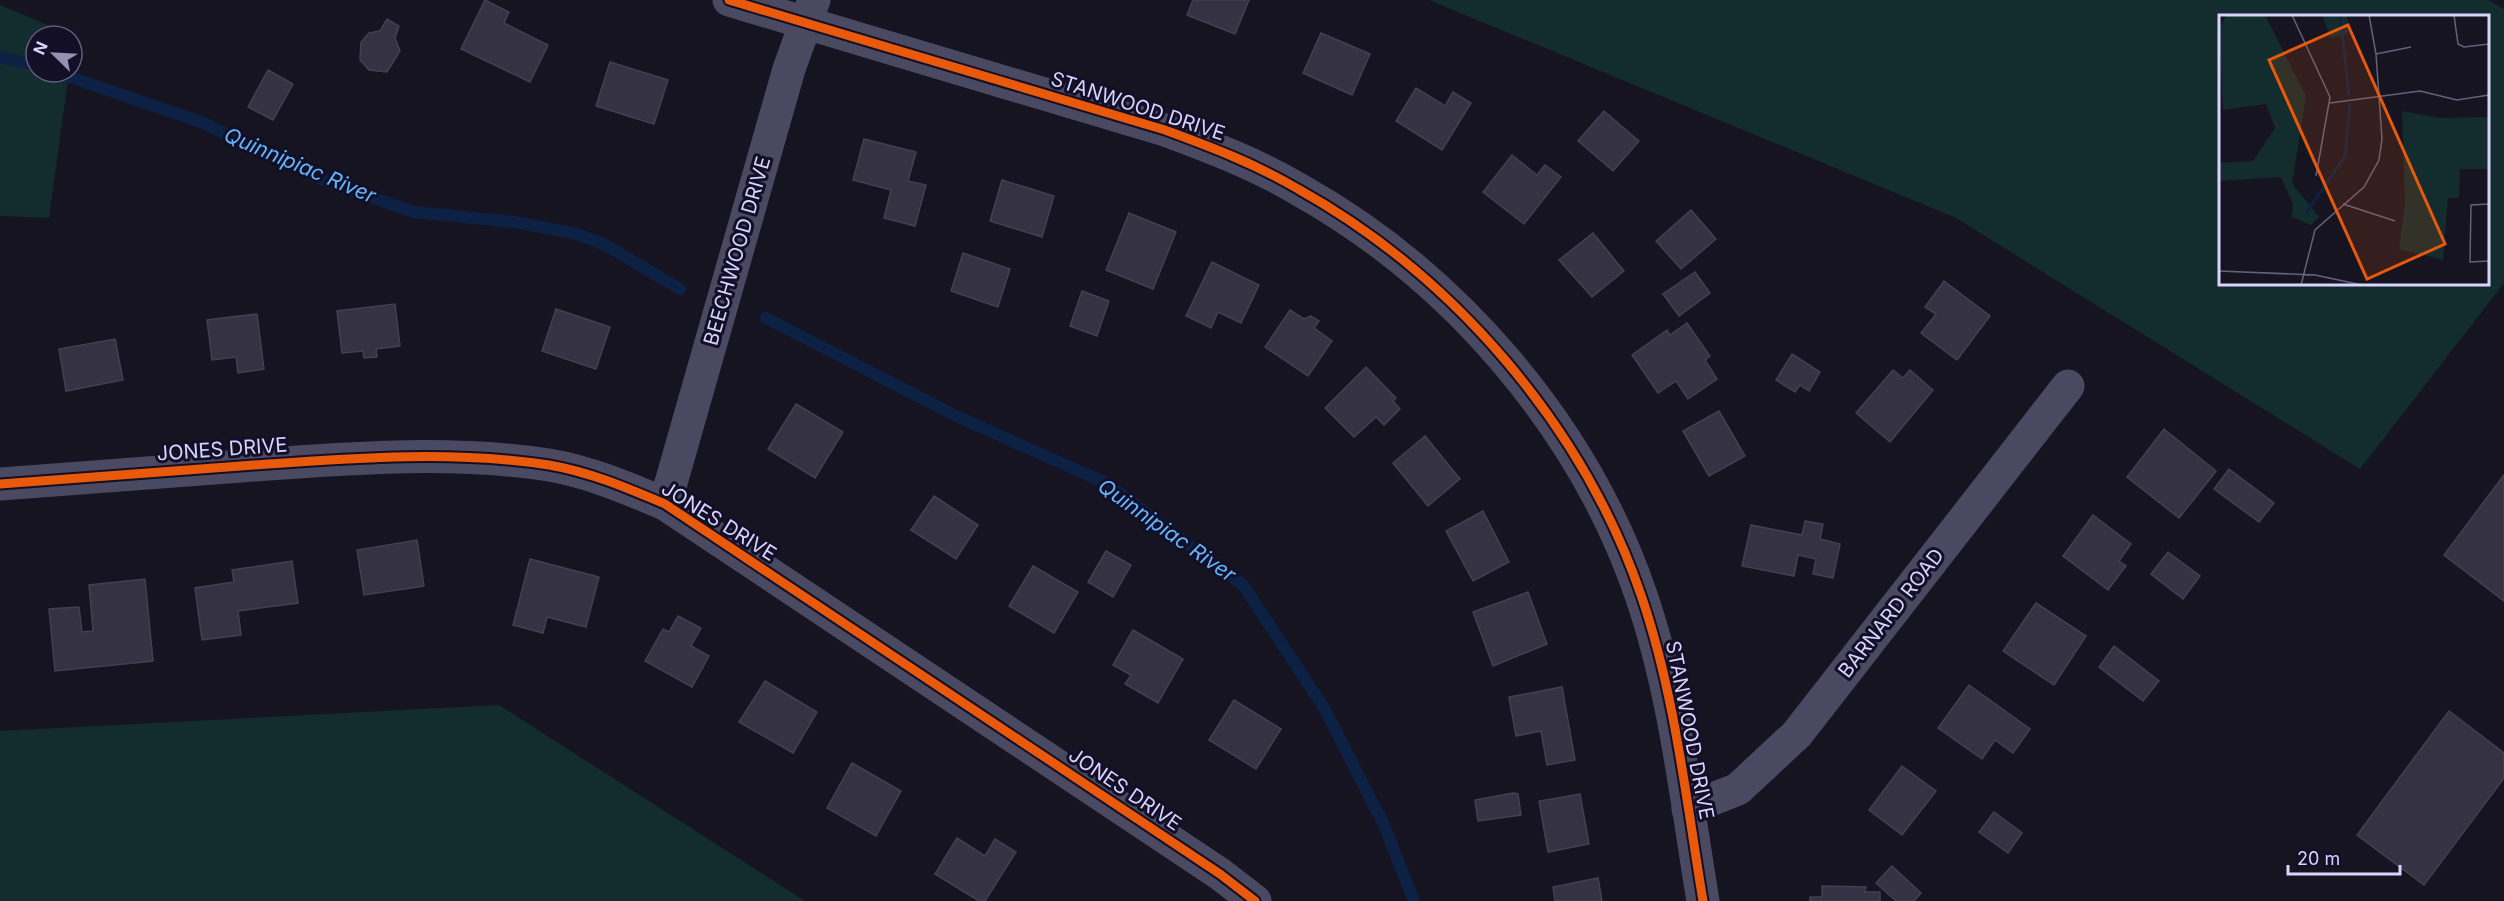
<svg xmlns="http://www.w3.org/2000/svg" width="2504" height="901" viewBox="0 0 2504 901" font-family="Inter,sans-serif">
  <rect width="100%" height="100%" fill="#161421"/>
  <!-- green -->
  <g fill="#132c2d" fill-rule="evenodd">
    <path d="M 1429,0 L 2488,0 L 2504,9 L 2504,283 L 2360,469 L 1956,218 ZM 2488,16 L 2488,284 L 2220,284 L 2220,16 Z"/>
    <path d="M 0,5 L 74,36 L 72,48 L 72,36 L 36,36 L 36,72 L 69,72 L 49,218 L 0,216 Z"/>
    <path d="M 499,705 L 805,901 L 0,901 L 0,731 Z"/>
  </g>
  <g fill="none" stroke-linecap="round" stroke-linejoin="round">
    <!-- stream -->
    <g stroke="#0d2144" stroke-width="12">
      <path d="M 0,57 L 36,65"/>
      <path d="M 55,72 L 201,122 L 330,183 L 414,212 L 514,222 L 573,233 L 604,244 L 680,289"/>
      <path d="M 766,318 L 956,416 L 1106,483 L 1243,585 L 1323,706 L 1384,825 L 1414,901"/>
    </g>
  </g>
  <!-- building -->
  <g fill="#343243" stroke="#433f54" stroke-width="1.5">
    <path d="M 485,0 L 509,12 L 504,23 L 548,45 L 530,82 L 461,49 Z"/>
    <path d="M 1193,0 L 1249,0 L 1235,34 L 1187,15 Z"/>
    <path d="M 387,19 L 399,26 L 395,38 L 400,51 L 387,72 L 369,70 L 360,60 L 361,42 L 369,33 L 380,31 Z"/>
    <path d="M 1321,33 L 1370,54 L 1352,95 L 1303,73 Z"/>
    <path d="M 610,62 L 668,80 L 654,124 L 596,106 Z"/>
    <path d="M 268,70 L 293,84 L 273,120 L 248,107 Z"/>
    <path d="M 1416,88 L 1445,106 L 1453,92 L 1471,103 L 1442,150 L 1396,121 Z"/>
    <path d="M 1604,111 L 1639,141 L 1613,171 L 1578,141 Z"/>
    <path d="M 864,139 L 916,152 L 908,181 L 926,185 L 915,226 L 884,218 L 891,190 L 853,180 Z"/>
    <path d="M 1512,155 L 1537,175 L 1545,165 L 1561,177 L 1524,224 L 1483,192 Z"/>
    <path d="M 1002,180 L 1054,196 L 1042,237 L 990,221 Z"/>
    <path d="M 1691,210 L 1716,239 L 1681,269 L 1656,241 Z"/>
    <path d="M 1129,213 L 1176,232 L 1153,289 L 1106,270 Z"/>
    <path d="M 1593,233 L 1624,271 L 1592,297 L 1559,260 Z"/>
    <path d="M 963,253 L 1010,269 L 998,307 L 951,291 Z"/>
    <path d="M 1212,262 L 1259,285 L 1241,323 L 1218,312 L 1211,328 L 1186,316 Z"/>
    <path d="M 1695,272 L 1710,293 L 1679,316 L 1663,294 Z"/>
    <path d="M 1944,281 L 1990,316 L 1957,360 L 1921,333 L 1936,314 L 1925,307 Z"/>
    <path d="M 1082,291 L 1109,301 L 1097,336 L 1070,326 Z"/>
    <path d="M 395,304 L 400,346 L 376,349 L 377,357 L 364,358 L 363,351 L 342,353 L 337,311 Z"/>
    <path d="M 556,309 L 610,327 L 596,369 L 542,351 Z"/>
    <path d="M 1290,310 L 1304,319 L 1311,316 L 1319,321 L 1314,328 L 1332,341 L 1308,376 L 1265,347 Z"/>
    <path d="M 257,314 L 264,369 L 238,373 L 236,357 L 212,360 L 207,320 Z"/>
    <path d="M 1687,323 L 1710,356 L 1705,360 L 1717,379 L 1688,399 L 1676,381 L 1658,393 L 1632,355 L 1667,330 L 1670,335 Z"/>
    <path d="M 115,339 L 123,380 L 66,391 L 59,349 Z"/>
    <path d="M 1792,354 L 1820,372 L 1809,391 L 1800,385 L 1795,392 L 1776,380 Z"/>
    <path d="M 1366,367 L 1396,398 L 1393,401 L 1400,409 L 1384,425 L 1376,417 L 1354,437 L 1325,408 Z"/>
    <path d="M 1893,370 L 1903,378 L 1910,370 L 1933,390 L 1890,442 L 1856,413 Z"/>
    <path d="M 796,404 L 843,432 L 815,478 L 768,449 Z"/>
    <path d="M 1719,411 L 1745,456 L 1709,476 L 1683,431 Z"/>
    <path d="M 2164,429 L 2216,471 L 2179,518 L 2127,477 Z"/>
    <path d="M 1425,436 L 1460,479 L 1428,506 L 1393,463 Z"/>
    <path d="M 2229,469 L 2274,503 L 2259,522 L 2214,489 Z"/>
    <path d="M 2504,475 L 2504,601 L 2444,555 Z"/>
    <path d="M 934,496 L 978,525 L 956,559 L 911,530 Z"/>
    <path d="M 1483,511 L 1509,562 L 1473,581 L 1446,531 Z"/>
    <path d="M 2093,515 L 2131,544 L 2119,561 L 2126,566 L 2108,590 L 2063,556 Z"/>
    <path d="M 1805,521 L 1823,524 L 1820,539 L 1840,544 L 1833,578 L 1813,574 L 1816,559 L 1798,555 L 1794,576 L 1742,566 L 1751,525 L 1802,535 Z"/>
    <path d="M 417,540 L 424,586 L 364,595 L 357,550 Z"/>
    <path d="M 1106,551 L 1131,565 L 1113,597 L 1088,582 Z"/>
    <path d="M 2168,552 L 2200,576 L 2183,599 L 2151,574 Z"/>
    <path d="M 530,559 L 599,577 L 586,627 L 547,617 L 543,633 L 513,625 Z"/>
    <path d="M 292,561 L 298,603 L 238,611 L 241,635 L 202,640 L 195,588 L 234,582 L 232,570 Z"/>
    <path d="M 1033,566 L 1078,592 L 1054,633 L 1009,606 Z"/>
    <path d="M 145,579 L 153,661 L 55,671 L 49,609 L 79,607 L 82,632 L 93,631 L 89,585 Z"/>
    <path d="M 1528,592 L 1547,644 L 1493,666 L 1473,612 Z"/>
    <path d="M 2036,603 L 2086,636 L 2054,685 L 2003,651 Z"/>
    <path d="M 678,616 L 701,628 L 691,646 L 709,656 L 692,687 L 645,661 L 663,629 L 669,632 Z"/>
    <path d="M 1133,630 L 1183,659 L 1158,703 L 1125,684 L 1131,675 L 1113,665 Z"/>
    <path d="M 2114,646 L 2159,681 L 2143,701 L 2099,667 Z"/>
    <path d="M 765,681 L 817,712 L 793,753 L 739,722 Z"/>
    <path d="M 1969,685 L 2030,729 L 2013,753 L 1995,740 L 1982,759 L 1938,728 Z"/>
    <path d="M 1562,687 L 1575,760 L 1547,765 L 1541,731 L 1516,736 L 1509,697 Z"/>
    <path d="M 1234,700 L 1281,729 L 1256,769 L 1209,740 Z"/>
    <path d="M 2449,711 L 2504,753 L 2504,778 L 2424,885 L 2357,835 Z"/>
    <path d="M 852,763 L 901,791 L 876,836 L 827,808 Z"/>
    <path d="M 1902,766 L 1936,791 L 1902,835 L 1869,810 Z"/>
    <path d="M 1513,793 L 1518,794 L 1521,815 L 1478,821 L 1475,800 Z"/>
    <path d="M 1580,794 L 1589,844 L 1548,852 L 1539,801 Z"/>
    <path d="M 1994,812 L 2022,833 L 2008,853 L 1979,832 Z"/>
    <path d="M 957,838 L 985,856 L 995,839 L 1016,852 L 985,901 L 979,901 L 935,874 Z"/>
    <path d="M 1892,866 L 1921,893 L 1914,901 L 1896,901 L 1876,883 Z"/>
    <path d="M 1598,878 L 1602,901 L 1555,901 L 1553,887 Z"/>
    <path d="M 1822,886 L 1866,887 L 1865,892 L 1880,892 L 1880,901 L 1810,901 L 1810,897 L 1822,897 Z"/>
  </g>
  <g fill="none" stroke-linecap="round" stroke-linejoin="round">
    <!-- minor -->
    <g stroke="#4a4962" stroke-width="33">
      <path d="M 729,0 L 1165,130 C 1211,147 1256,164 1298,189 C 1454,276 1583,426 1641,595 C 1675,694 1686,799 1703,901"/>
      <path d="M 0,484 C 85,478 169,471 254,465 C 352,458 452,450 549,465 C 590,472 627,488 665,504 L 1220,874 L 1255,901"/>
      <path d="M 665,504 L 789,69 L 814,0"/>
      <path d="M 1688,809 L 1738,789 L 1797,734 L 2068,386"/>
    </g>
    <!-- cycleway casing -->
    <g stroke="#130f26" stroke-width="13">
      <g id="cycleway">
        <path d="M 729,0 L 1165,130 C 1211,147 1256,164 1298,189 C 1454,276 1583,426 1641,595 C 1675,694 1686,799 1703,901"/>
        <path d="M 0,484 C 85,478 169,471 254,465 C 352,458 452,450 549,465 C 590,472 627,488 665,504 L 1220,874 L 1255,901"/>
      </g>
    </g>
    <!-- cycleway -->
    <use href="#cycleway" stroke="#e8590c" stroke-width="9"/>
  </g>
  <g text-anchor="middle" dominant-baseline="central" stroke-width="6" stroke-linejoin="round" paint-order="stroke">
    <!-- street labels -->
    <g font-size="20" fill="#d9d4ff" stroke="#130f26">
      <text transform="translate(1138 106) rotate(18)">STANWOOD DRIVE</text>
      <text transform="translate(737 251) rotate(-74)">BEECHWOOD DRIVE</text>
      <text transform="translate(222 449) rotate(-4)">JONES DRIVE</text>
      <text transform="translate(719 521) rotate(32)">JONES DRIVE</text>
      <text transform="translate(1891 613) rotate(-52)">BARNARD ROAD</text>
      <text transform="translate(1690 730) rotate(79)">STANWOOD DRIVE</text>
      <text transform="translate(1125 789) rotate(34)">JONES DRIVE</text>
    </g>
    <!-- water labels -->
    <g font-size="21" font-style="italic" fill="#62b6ff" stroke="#130f26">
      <text transform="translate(300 165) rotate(23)">Quinnipiac River</text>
      <text transform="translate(1167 530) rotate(35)">Quinnipiac River</text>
    </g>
  </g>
  <!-- overview -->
  <g transform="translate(2219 15)">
    <rect width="270" height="270" fill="#161421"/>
    <path d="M 8,0 L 46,0 L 87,81 L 73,168 L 100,202 L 92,210 L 73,202 L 74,189 L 62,162 L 0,166 L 0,148 L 34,146 L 56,113 L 47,89 L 4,95 L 0,13 ZM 103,0 L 128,0 L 129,18 L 112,23 ZM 183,96 L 221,103 L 270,102 L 270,154 L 241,154 L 240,183 L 229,183 L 224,245 L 180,234 L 186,189 Z" fill="#132c2d"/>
    <path fill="none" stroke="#0d2144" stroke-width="3" d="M 121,0 L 130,80M 87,198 L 126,141 L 131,89"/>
    <path fill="none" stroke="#64617a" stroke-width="1.5" d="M 73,0 L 111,82 L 97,161M 235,0 L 239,29 L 245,32 L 270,29M 157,39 L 192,32M 111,88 L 201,76 L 238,85 L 270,80M 124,189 L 176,206M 270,189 L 252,190 L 251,247 L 270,246M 0,256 L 96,260 L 143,270M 82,270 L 96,215 L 145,172 L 160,145 L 163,124 L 157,39 L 150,0"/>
    <path fill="#e8590c" fill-opacity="0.15" stroke="#e8590c" stroke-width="3" d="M 129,10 L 226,229 L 148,264 L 50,45 Z"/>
    <rect width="270" height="270" fill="none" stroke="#d9d4ff" stroke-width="3"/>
  </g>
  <!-- north arrow -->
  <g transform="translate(54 54) rotate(294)"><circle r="28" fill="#130f26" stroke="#625e7d" stroke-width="1.5"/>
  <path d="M0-4.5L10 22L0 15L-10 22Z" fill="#9591b1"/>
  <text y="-9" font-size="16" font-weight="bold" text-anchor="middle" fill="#d9d4ff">N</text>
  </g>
  <!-- scale -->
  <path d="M2288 865v9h112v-9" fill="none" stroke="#d9d4ff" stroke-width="3"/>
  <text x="2297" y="865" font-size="18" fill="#d9d4ff" stroke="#130f26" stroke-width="4.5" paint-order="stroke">20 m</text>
</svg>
